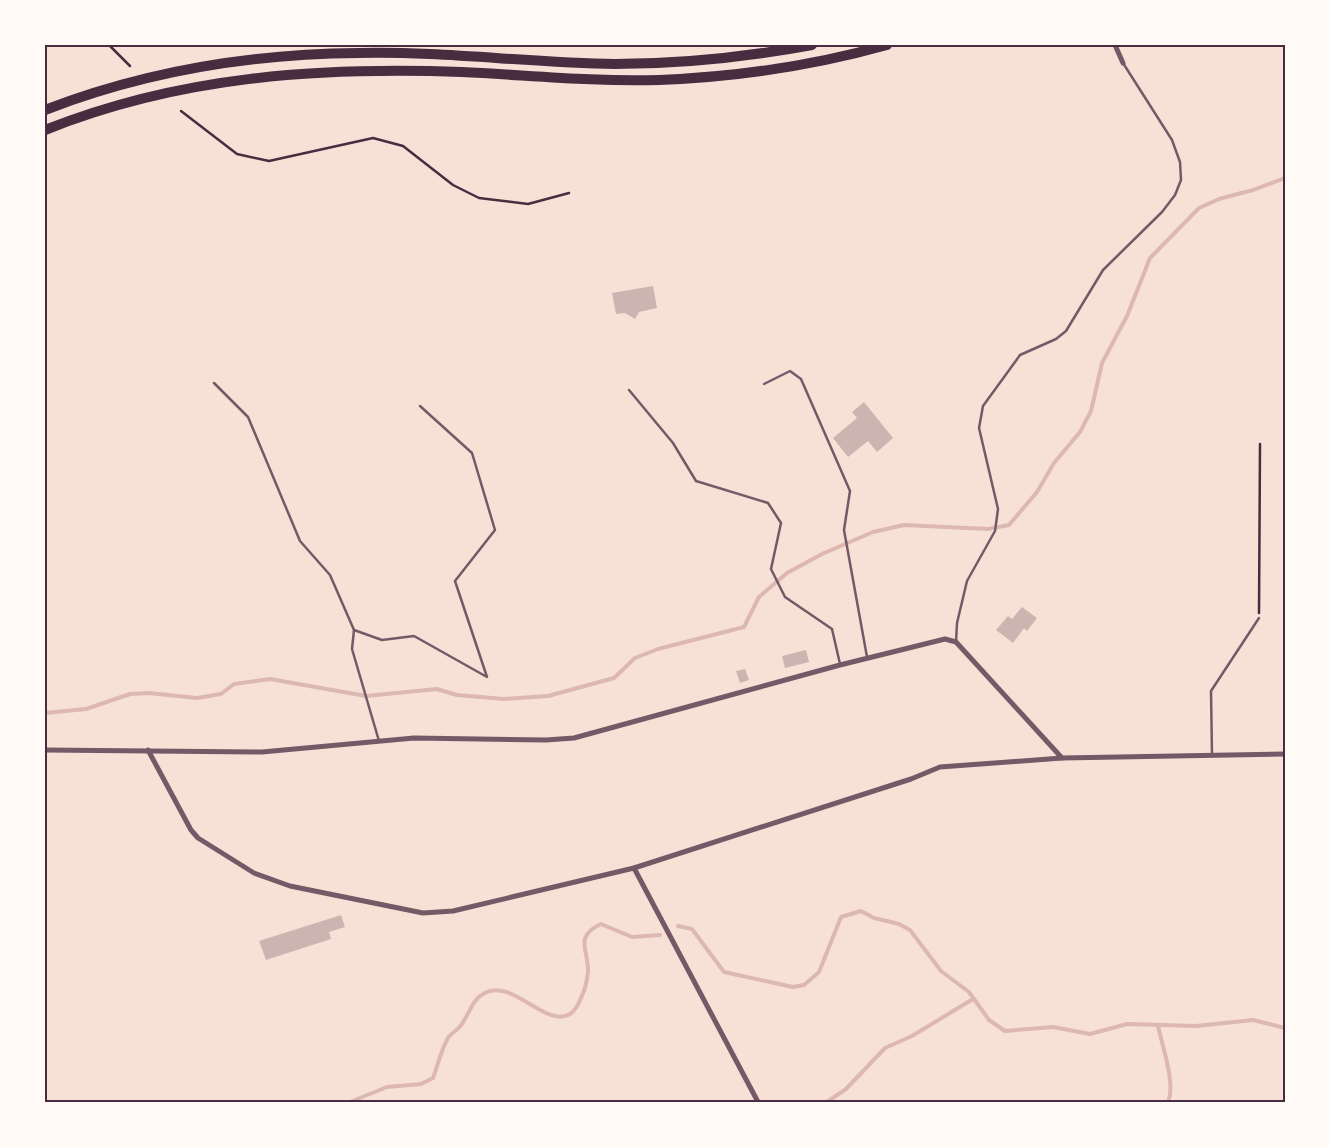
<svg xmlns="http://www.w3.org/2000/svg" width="1330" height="1147" viewBox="0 0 1330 1147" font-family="'Asap Condensed',sans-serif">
  <rect width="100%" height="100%" fill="#f7e1d7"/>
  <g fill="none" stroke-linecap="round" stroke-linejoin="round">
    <!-- stream -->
    <g stroke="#dcb8b0" stroke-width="4">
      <path d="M 45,713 L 86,709 L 130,694 L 149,693 L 197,698 L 221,694 L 234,684 L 270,679 L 366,696 L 437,689 L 457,695 L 504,699 L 548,696 L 614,678 L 635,658 L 658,649 L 744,627 L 759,597 L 787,573 L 822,554 L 873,532 L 904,525 L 988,529 L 1009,525 L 1037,492 L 1054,463 L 1080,432 L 1091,411 L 1102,363 L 1127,316 L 1150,258 L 1199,208 L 1219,199 L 1253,190 L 1285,178"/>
      <path d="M 678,926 L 692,929 L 724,972 L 793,987 L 804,985 L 819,972 L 841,917 L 861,911 L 874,918 L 899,924 L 910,930 L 941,971 L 969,992 L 989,1020 L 1005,1031 L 1053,1027 L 1090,1034 L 1127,1024 L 1196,1026 L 1253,1020 L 1285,1028"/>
      <path d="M 1158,1026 C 1162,1045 1176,1084 1168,1102"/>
      <path d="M 350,1102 L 387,1087 L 421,1084 L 433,1078 C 438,1065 441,1050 448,1038 C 451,1033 458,1030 461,1025 C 469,1015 472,1000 483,994 C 512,976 545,1029 570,1014 C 576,1010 579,1003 581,998 C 585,990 587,981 588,972 C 589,950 573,937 601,924 L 632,937 L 660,935"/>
      <path d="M 827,1102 L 846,1089 L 885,1048 L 912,1036 L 973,999"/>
    </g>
  </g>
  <!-- building -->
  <g fill="#ccb4b1">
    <path d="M 653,286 L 657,308 L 639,312 L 635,319 L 625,313 L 616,314 L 612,293 Z"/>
    <path d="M 864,402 L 893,438 L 877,452 L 868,441 L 848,457 L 833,438 L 857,418 L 852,412 Z"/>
    <path d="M 1022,607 L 1037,618 L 1027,631 L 1024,628 L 1013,643 L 996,630 L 1008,616 L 1012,619 Z"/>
    <path d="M 806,650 L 809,662 L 785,668 L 782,656 Z"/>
    <path d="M 745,669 L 749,680 L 740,683 L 736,671 Z"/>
    <path d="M 341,915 L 345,927 L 329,932 L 331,939 L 266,960 L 259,941 Z"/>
  </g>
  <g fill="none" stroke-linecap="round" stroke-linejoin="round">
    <!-- path -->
    <g stroke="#4a2c40" stroke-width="2.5">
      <path d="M 109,45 L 130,66"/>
      <path d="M 181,111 L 237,154 L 269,161 L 373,138 L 403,146 L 453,185 L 479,198 L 528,204 L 569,193"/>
      <path d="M 1259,613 L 1260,444"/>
    </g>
    <!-- service -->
    <g stroke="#755966" stroke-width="2.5">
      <path d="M 214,383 L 248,417 L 300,541 L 330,575 L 354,630 L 352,649 L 379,741"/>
      <path d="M 764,384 L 790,371 L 801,379 L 850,491 L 844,530 L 867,657"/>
      <path d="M 629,390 L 673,443 L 696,481 L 768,503 L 781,523 L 771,569 L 785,597 L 832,629 L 840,664"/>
      <path d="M 354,630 L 382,640 L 414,636 L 487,677 L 455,581 L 495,530 L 472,453 L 420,406"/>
      <path d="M 956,642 L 957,623 L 967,581 L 995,531 L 998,509 L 979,428 L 983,406 L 1020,355 L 1056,339 L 1066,331 L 1103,270 L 1162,212 L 1175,195 L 1181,180 L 1180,162 L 1172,140 L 1123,63"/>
      <path d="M 1212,755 L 1211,691 L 1259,618"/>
    </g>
    <!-- minor -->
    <g stroke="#755966" stroke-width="5">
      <path d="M 1115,45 L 1123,63"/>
      <path d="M 45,750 L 262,752 L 414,738 L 546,740 L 574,738 L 840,665 L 945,639 L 956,642 L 1062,758 L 1285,754"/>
      <path d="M 148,750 L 191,830 L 198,838 L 254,873 L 290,886 L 423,913 L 453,911 L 634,868 L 911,779 L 940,767 L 1062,758"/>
      <path d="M 634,868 L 758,1102"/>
    </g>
    <!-- motorway -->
    <g stroke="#4a2c40" stroke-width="10">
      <path d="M 45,110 C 146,71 250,54 358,53 C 444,51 529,63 615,64 C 681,64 747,57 812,45"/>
      <path d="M 45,130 C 180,76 318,67 462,72 C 527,75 593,82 659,80 C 736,77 812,66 887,45"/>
    </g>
  </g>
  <!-- border -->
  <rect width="1330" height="1147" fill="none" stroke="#fffaf5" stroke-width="92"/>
  <rect x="46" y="46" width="1238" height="1055" fill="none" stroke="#4a2c40" stroke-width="2"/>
</svg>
